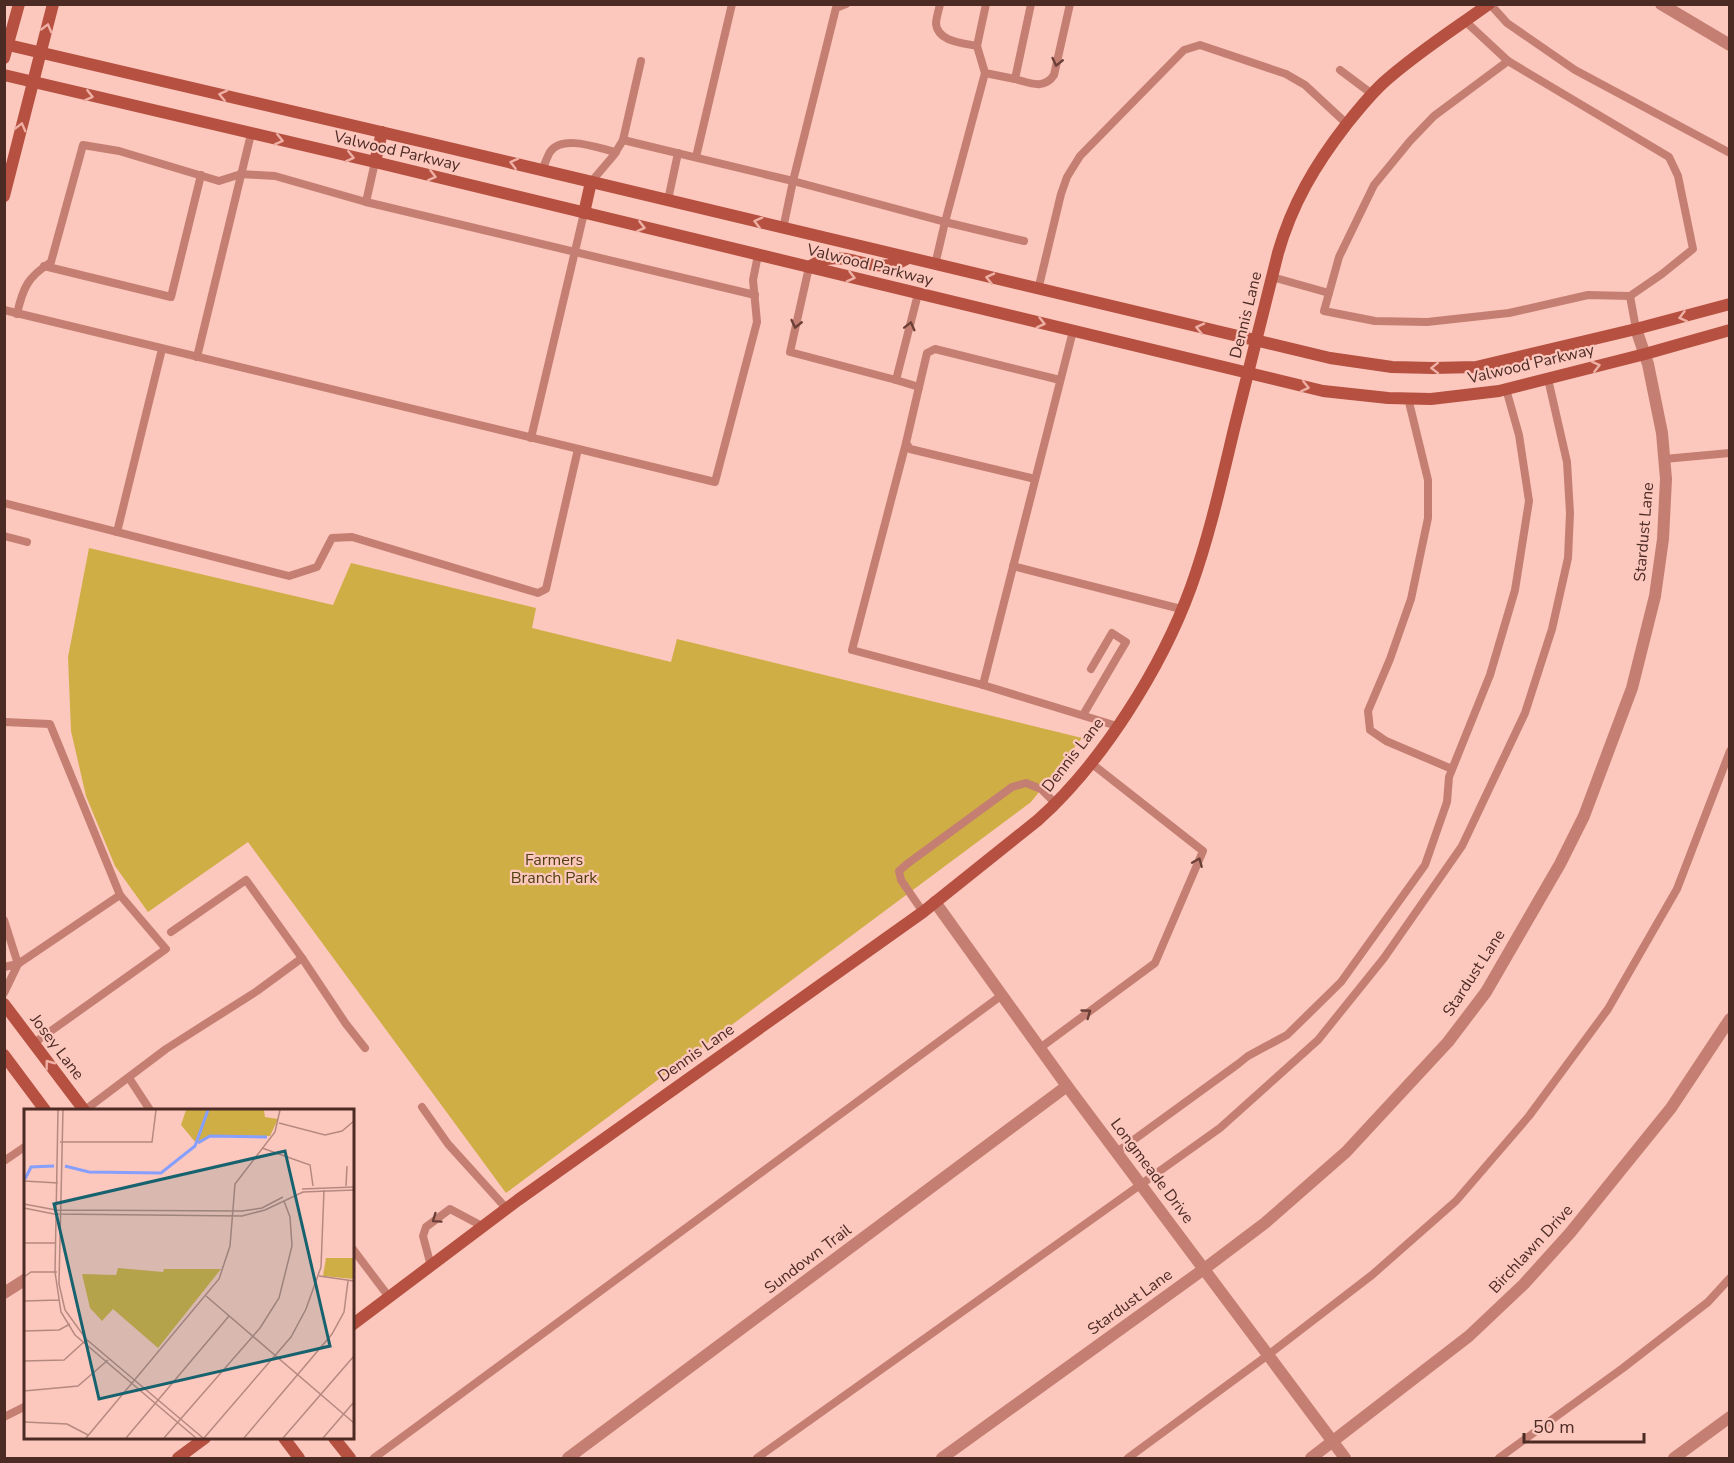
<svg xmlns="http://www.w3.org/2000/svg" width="1734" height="1463" viewBox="0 0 1734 1463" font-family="'Nunito Sans',sans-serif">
  <rect width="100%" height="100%" fill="#fcc7bd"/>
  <!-- green -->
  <path fill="#d0ae46" d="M 89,548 L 333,605 L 351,563 L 536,608 L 532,628 L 671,662 L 677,639 L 1082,738 L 1031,802 L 506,1193 L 248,842 L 148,912 L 115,866 L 86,796 L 71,731 L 68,657 Z"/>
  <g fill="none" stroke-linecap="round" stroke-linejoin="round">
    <!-- lane -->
    <g stroke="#c57f72" stroke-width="8">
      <path d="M 846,4 L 836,8 L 793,181 L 945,222 L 935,265"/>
      <path d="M 940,4 C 939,10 936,18 936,24 C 938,42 963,43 977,46 L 985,73 L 1015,79"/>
      <path d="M 1031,4 L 1015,79 C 1030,83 1044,90 1054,75 L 1070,4"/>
      <path d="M 1490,4 L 1507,23 L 1575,70 L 1730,153"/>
      <path d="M 977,46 L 986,4"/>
      <path d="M 1340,70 L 1372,94"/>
      <path d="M 985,73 L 945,222 L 1024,241"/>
      <path d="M 623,140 L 793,181 L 783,229"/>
      <path d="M 696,157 L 732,4"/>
      <path d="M 542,170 C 545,164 547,157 550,152 C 562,134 598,148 616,152"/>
      <path d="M 591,182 L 614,155 L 623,140 L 641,61"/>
      <path d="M 668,200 L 678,153"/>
      <path d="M 366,202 L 375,162"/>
      <path d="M 44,266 L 171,297 L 201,175"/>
      <path d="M 809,267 L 790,352 L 896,380 L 918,294"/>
      <path d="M 1272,277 L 1329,293 L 1324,311 L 1375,321 L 1427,322 L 1509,313 L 1588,295 L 1630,296 L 1662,274 L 1693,249 L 1678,176 L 1669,157 L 1508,61 L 1465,21"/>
      <path d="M 1038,290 L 1061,194 L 1067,177 L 1080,156 L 1184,50 L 1200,45 L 1286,74 L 1305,85 L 1347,124"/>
      <path d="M 1329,293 L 1339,257 L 1374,185 L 1410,141 L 1434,116 L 1508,61"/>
      <path d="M 1630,296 L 1636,329"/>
      <path d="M 4,310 L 715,482 L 757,322 L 753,280 L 758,255"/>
      <path d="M 17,314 C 23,287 28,277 51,262 L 83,145 L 119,151 L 219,181 L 241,174 L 275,176 L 366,202 L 755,295"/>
      <path d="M 1073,331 L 983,685 L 1117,726"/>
      <path d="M 197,357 L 251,134"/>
      <path d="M 896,380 L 919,387 L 906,443 L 910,449 L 1035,479"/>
      <path d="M 919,387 L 927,353 L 935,349 L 1060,380"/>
      <path d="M 1408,398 L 1428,480 L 1428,518 L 1411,599 L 1390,659 L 1368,711 L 1370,730 L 1386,741 L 1452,769"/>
      <path d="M 531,438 L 584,213"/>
      <path d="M 906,443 L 852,650 L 983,685"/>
      <path d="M 1664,459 L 1730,453"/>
      <path d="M 4,503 L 289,576 L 317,567 L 332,538 L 352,537 L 538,593 L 546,589 L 578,449"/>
      <path d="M 117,532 L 162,349"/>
      <path d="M 4,536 L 27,542"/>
      <path d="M 1013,566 L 1181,609"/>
      <path d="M 1083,715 L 1126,642 L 1112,633 L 1091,669"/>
      <path d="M 4,722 L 50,724 L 120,895 L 18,964 L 4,967"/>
      <path d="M 923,912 L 901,880 L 899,871 L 907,864 L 1012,787 L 1026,783 L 1041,789 L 1056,804"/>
      <path d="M 4,920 L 18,964 L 4,993"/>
      <path d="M 171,932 L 246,880 L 302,958"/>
      <path d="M 34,1043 L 166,949 L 120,895"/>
      <path d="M 1040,1048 L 1155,963 L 1203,851 L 1091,763"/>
      <path d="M 129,1078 L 150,1110"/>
      <path d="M 422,1107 L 448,1144 L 506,1208"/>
      <path d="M 85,1110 L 166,1049 L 257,991 L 302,958 L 346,1024 L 365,1048"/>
      <path d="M 1117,1152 L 1238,1064 L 1248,1056 L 1287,1035 L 1341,982 L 1425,865 L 1447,802 L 1449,777 L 1490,675 L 1515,590 L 1529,501 L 1519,435 L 1506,389"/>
      <path d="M 4,1161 L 26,1146"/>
      <path d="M 352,1248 L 389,1297"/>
      <path d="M 431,1266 L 423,1236 L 426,1227 L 450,1209 L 482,1226"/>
      <path d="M 4,1417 L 26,1406"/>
      <path d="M 374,1458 L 1002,995"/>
      <path d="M 757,1458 L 1220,1128 L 1318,1040 L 1384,958 L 1462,846 L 1525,713 L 1552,629 L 1568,558 L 1570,513 L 1567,462 L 1548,379"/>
      <path d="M 1128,1458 L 1268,1355 L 1372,1275 L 1456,1201 L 1529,1116 L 1608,1009 L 1677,889 L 1730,751"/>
      <path d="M 1499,1458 L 1623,1368 L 1708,1302 L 1730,1278"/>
    </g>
    <!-- street -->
    <g stroke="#c57f72" stroke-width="12">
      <path d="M 1661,4 L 1730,45"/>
      <path d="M 935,902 L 1067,1086 L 1345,1458"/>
      <path d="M 4,1293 L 26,1279"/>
      <path d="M 568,1458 L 1067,1086"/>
      <path d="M 942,1458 L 1204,1269 L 1265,1223 L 1346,1152 L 1448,1042 L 1486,992 L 1560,864 L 1584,816 L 1632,688 L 1655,596 L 1663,539 L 1666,479 L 1662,433 L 1648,364 L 1636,329"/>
      <path d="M 1311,1458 L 1469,1336 L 1524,1284 L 1570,1233 L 1671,1108 L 1730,1019"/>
      <path d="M 1674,1458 L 1730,1417"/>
    </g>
    <!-- secondary -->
    <g stroke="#b65040" stroke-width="12">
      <path d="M 4,44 L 441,146 L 1330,358 L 1392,367 L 1433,368 L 1476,367 L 1636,329 L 1730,304"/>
      <path d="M 4,58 L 19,4"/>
      <path d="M 4,75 L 375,162 L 1323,391 L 1388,398 L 1431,399 L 1499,391 L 1645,354 L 1730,330"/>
      <path d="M 375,162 L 382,132"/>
      <path d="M 4,196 L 53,4"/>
      <path d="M 584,213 L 591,182"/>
      <path d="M 809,267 C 814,264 821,260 827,259 C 857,254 876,277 908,258"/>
      <path d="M 4,1004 L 84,1110"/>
      <path d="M 4,1055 L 45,1110"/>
      <path d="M 352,1325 L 518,1200 L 923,912 L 1038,820 C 1102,763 1162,667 1191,587 C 1210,534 1222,479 1235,425 C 1250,367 1264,310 1278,253 C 1292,204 1315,165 1346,125 C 1358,110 1369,96 1383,83 C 1415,54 1453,30 1489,4"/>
      <path d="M 284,1438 L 299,1458"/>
      <path d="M 334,1438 L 350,1458"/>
      <path d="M 178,1458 L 205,1438"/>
    </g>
  </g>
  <!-- one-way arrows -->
  <defs><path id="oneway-chevron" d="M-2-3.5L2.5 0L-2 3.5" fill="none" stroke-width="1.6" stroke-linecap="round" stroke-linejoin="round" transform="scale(1.5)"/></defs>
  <g stroke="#eeafa4">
    <use href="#oneway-chevron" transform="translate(47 28) rotate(-75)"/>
    <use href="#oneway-chevron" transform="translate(223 95) rotate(-167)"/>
    <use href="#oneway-chevron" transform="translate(89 96) rotate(14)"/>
    <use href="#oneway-chevron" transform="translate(21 127) rotate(-76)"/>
    <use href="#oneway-chevron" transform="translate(279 140) rotate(13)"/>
    <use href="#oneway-chevron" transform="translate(350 157) rotate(13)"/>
    <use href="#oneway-chevron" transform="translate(514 163) rotate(-166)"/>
    <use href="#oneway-chevron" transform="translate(432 176) rotate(14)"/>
    <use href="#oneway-chevron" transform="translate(758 222) rotate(-166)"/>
    <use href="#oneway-chevron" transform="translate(641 227) rotate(14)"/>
    <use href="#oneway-chevron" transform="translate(851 277) rotate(14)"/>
    <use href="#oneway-chevron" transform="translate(990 278) rotate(-167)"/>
    <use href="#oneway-chevron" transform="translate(1683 317) rotate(165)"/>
    <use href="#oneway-chevron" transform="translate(1041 323) rotate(14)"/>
    <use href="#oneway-chevron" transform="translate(1200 328) rotate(-167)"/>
    <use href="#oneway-chevron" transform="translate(1596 366) rotate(-14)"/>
    <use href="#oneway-chevron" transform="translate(1435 368) rotate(179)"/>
    <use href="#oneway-chevron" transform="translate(1305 387) rotate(13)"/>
    <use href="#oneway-chevron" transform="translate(49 1064) rotate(-127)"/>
  </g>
  <g stroke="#6b4038">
    <use href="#oneway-chevron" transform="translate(1057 62) rotate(103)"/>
    <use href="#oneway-chevron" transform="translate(796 324) rotate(103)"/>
    <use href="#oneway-chevron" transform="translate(910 326) rotate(-76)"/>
    <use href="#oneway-chevron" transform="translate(1198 862) rotate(-67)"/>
    <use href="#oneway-chevron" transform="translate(1087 1013) rotate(-36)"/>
    <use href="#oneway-chevron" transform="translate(436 1219) rotate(145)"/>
  </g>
  <g text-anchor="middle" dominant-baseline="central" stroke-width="4.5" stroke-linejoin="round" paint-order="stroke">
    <!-- street labels -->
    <g font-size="16" fill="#4d2b25" stroke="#fcc7bd">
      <text transform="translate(397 151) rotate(13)">Valwood Parkway</text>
      <text transform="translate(870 265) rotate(14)">Valwood Parkway</text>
      <text transform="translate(1246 315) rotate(-76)">Dennis Lane</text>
      <text transform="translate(1531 364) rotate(-13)">Valwood Parkway</text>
      <text transform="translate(1644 532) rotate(-85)">Stardust Lane</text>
      <text transform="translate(1073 755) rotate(-52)">Dennis Lane</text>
      <text transform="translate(1474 973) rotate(-57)">Stardust Lane</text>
      <text transform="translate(57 1047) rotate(53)">Josey Lane</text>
      <text transform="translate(696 1053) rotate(-35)">Dennis Lane</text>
      <text transform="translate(1152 1171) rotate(53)">Longmeade Drive</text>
      <text transform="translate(1531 1249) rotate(-47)">Birchlawn Drive</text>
      <text transform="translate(808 1259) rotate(-37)">Sundown Trail</text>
      <text transform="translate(1130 1302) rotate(-36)">Stardust Lane</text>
    </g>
    <!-- park labels -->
    <g font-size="16" fill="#504110" stroke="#fcc7bd">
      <text x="554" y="860">Farmers<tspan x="554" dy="18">Branch Park</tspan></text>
    </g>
  </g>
  <!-- overview -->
  <g transform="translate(24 1109)">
    <rect width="330" height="330" fill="#fcc7bd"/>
    <path d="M 162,1 L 240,1 L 241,8 L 254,10 L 246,27 L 186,26 L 172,34 L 157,16 ZM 302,149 L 330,149 L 330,170 L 299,167 ZM 94,159 L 139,163 L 140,160 L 197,160 L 134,239 L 89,200 L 78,212 L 66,199 L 58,165 L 92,166 Z" fill="#d0ae46"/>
    <path fill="none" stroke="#869ffd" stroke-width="3" d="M 174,34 L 186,27 L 243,28M 41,57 L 65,63 L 137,64 L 171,37 L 184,1M 1,70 L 7,58 L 30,57"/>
    <path fill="none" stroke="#b68980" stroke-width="1.5" d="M 34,1 L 31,163 L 37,203 L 51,226 L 172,329M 39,1 L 35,175 L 41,201 L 62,230 L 179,329M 255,14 L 301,26 L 318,22 L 330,12M 36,33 L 128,33 L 132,1M 238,39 L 286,56 L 289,77M 0,72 L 34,74M 322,77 L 323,57M 278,80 L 330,78M 0,95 L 32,101 L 218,102 L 238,99 L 259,88M 0,99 L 30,105 L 218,107 L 241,101 L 279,83 L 330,81M 0,134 L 32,134M 295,167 L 330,172M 0,168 L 7,163 L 33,163M 182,187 L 330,314M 0,192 L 35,191M 0,222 L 35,221 L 46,215M 0,252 L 40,251 L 61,232M 0,282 L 54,277 L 84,251M 0,313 L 43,315 L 64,326M 62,329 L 195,170 L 206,137 L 211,75 L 251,23 L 256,1M 102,329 L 205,207M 140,329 L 236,219 L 255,189 L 268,137 L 266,108 L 260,92M 180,329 L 267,228 L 282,200 L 297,158 L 300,81M 220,329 L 308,225 L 320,203 L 324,172M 259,329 L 330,247M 299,329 L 330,293"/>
    <path fill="#16626e" fill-opacity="0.15" stroke="#16626e" stroke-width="3" d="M 261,42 L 306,237 L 75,290 L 30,95 Z"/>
    <rect width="330" height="330" fill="none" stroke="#4d2b25" stroke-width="3"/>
  </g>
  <!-- border -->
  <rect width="1734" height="1463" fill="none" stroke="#4d2b25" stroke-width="12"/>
  <!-- scale -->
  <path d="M1524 1433v9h120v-9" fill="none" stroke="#4d2b25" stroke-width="3"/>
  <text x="1533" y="1433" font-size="18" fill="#4d2b25" stroke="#fcc7bd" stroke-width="4.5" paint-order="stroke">50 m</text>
</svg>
